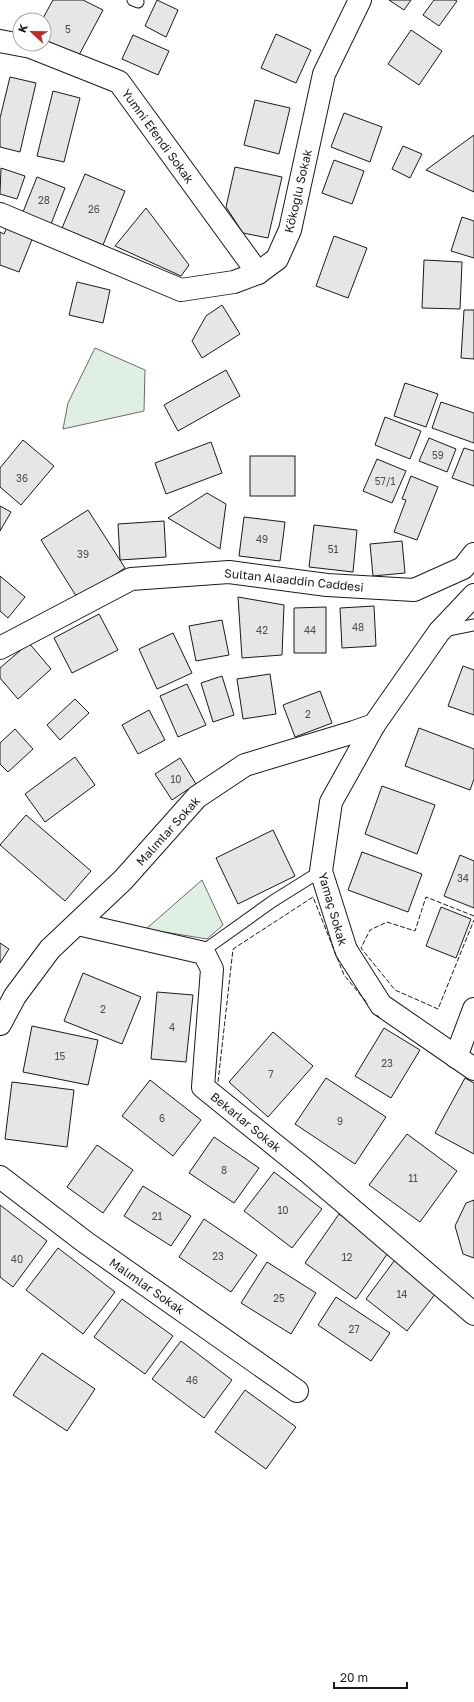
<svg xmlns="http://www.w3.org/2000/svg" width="474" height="1702" viewBox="0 0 474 1702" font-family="'Golos Text',sans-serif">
  <rect width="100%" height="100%" fill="#fff"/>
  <!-- green -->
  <g fill="#e0efe3" stroke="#6a6a6a">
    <path d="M 95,348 L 145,370 L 144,411 L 63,429 L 68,403 Z"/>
    <path d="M 202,880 L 223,925 L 207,939 L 146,929 Z"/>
  </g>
  <!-- building -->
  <g fill="#e6e6e6" stroke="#1a1a1a">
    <path d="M 53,0 L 83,0 L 103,10 L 78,57 L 44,39 L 44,20 L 42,20 Z"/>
    <path d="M 157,0 L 178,10 L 166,37 L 145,26 Z"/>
    <path d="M 389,0 L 411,0 L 404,10 Z"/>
    <path d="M 434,0 L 455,0 L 457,1 L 439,26 L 423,15 Z"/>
    <path d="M 411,30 L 442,51 L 419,85 L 388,64 Z"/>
    <path d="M 276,34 L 311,50 L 296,83 L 261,68 Z"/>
    <path d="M 133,35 L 169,51 L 158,75 L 122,59 Z"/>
    <path d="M 10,77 L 36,83 L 20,152 L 0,147 L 0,118 Z"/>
    <path d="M 53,91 L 80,98 L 64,162 L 37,156 Z"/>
    <path d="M 255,100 L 290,108 L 279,154 L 244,145 Z"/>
    <path d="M 344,113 L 382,127 L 370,162 L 331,147 Z"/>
    <path d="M 474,135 L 474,192 L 426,170 Z"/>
    <path d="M 403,146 L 422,154 L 410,178 L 392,169 Z"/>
    <path d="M 334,160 L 364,171 L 352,204 L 322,193 Z"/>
    <path d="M 235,167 L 282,177 L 268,238 L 243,233 L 226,207 Z"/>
    <path d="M 1,168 L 25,176 L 17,199 L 0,194 Z"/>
    <path d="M 85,174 L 125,191 L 103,245 L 62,228 Z"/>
    <path d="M 37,177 L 65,188 L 51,224 L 23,212 Z"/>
    <path d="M 146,208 L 189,265 L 181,276 L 115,246 Z"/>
    <path d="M 462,217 L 474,221 L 474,258 L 451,251 Z"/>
    <path d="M 7,227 L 33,237 L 19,272 L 0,265 L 0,232 L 4,234 Z"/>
    <path d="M 334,236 L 367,248 L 348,298 L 316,286 Z"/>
    <path d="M 424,260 L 462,262 L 460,309 L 422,308 Z"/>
    <path d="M 77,282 L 110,290 L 103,323 L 69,315 Z"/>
    <path d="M 222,305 L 240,334 L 202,358 L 192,341 L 206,316 Z"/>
    <path d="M 464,310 L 474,310 L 474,359 L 461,358 Z"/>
    <path d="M 226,370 L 240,396 L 178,431 L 164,405 Z"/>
    <path d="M 405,383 L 438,394 L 426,427 L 394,416 Z"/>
    <path d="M 441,402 L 474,413 L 474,443 L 432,428 Z"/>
    <path d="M 385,417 L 421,431 L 410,459 L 375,445 Z"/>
    <path d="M 429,438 L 456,449 L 447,472 L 419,461 Z"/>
    <path d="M 23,440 L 54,466 L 21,505 L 0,487 L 0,468 Z"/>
    <path d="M 211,442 L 222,473 L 166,494 L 155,463 Z"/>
    <path d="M 464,448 L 474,451 L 474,486 L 452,478 Z"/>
    <rect x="250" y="456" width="45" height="40"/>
    <path d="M 377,459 L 406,471 L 392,503 L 363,491 Z"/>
    <path d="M 411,476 L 438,487 L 417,540 L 394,532 L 406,500 L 402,499 Z"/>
    <path d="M 207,493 L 226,504 L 220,549 L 168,518 Z"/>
    <path d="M 0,506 L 11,512 L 0,531 Z"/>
    <path d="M 88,510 L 125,568 L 78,599 L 41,540 Z"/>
    <path d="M 244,517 L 285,522 L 280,561 L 239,556 Z"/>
    <path d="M 164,521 L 166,557 L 120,560 L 118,524 Z"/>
    <path d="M 314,525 L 357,530 L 353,572 L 309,567 Z"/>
    <path d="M 402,541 L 405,573 L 373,576 L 370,544 Z"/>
    <path d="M 0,576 L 25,597 L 8,618 L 0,611 Z"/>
    <path d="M 238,597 L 284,605 L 282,655 L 242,658 Z"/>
    <path d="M 374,606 L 376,646 L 342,648 L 340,608 Z"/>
    <path d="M 326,607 L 326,653 L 294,653 L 294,608 Z"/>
    <path d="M 99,614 L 118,650 L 72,673 L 54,638 Z"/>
    <path d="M 222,620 L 229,655 L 196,661 L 189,626 Z"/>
    <path d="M 173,633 L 192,673 L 157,689 L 139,649 Z"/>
    <path d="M 29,643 L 51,669 L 18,699 L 0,678 L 0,668 Z"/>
    <path d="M 463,666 L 474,670 L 474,715 L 448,706 Z"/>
    <path d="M 270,674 L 276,714 L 243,719 L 237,679 Z"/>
    <path d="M 222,676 L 234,715 L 213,722 L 201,683 Z"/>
    <path d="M 187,684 L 206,725 L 178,737 L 160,696 Z"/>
    <path d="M 320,691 L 332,723 L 295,737 L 283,705 Z"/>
    <path d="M 75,699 L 89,713 L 60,740 L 47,725 Z"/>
    <path d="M 149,710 L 165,740 L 138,754 L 122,725 Z"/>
    <path d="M 419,728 L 474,749 L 474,779 L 470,790 L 405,766 Z"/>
    <path d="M 15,729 L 33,749 L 8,772 L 0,764 L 0,743 Z"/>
    <path d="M 75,757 L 95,785 L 45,822 L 25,794 Z"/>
    <path d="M 180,758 L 196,784 L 172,800 L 155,774 Z"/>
    <path d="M 382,786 L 435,805 L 417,854 L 365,834 Z"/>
    <path d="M 26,815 L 91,871 L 65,901 L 0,845 Z"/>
    <path d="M 273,830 L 295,876 L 238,904 L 216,858 Z"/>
    <path d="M 362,852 L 422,874 L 408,912 L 348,890 Z"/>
    <path d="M 460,855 L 474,861 L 474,908 L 444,896 Z"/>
    <path d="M 441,907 L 471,919 L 456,958 L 426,946 Z"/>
    <path d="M 0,943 L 9,949 L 0,963 Z"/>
    <path d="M 83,973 L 141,997 L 122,1044 L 64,1021 Z"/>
    <path d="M 157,992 L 193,995 L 186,1062 L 151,1059 Z"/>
    <path d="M 32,1026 L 98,1040 L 88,1085 L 23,1072 Z"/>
    <path d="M 384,1028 L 420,1050 L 391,1098 L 355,1076 Z"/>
    <path d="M 273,1032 L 313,1066 L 268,1117 L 229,1082 Z"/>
    <path d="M 326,1078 L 386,1117 L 355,1164 L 295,1124 Z"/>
    <path d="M 465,1078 L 474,1083 L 474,1154 L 435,1133 Z"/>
    <path d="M 150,1080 L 201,1120 L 173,1156 L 122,1116 Z"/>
    <path d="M 12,1082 L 74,1090 L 67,1147 L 5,1139 Z"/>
    <path d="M 407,1134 L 457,1171 L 420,1222 L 369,1185 Z"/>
    <path d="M 214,1137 L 259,1168 L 234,1203 L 189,1173 Z"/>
    <path d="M 97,1145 L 133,1170 L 103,1213 L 67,1187 Z"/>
    <path d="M 274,1172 L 322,1209 L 292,1248 L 244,1211 Z"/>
    <path d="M 143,1186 L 191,1216 L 171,1246 L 124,1216 Z"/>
    <path d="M 474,1200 L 474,1258 L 463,1254 L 455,1226 L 466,1203 Z"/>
    <path d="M 0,1205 L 47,1241 L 13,1287 L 0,1277 Z"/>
    <path d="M 339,1214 L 390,1250 L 356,1299 L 305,1263 Z"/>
    <path d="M 204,1219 L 257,1255 L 231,1292 L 179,1257 Z"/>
    <path d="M 58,1248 L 115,1292 L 83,1334 L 26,1290 Z"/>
    <path d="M 397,1257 L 439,1289 L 407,1331 L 366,1299 Z"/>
    <path d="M 267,1262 L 316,1293 L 291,1334 L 241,1303 Z"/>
    <path d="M 336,1297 L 390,1333 L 371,1361 L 318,1325 Z"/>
    <path d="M 122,1299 L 173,1336 L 145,1374 L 94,1337 Z"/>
    <path d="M 181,1341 L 232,1380 L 204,1418 L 152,1379 Z"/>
    <path d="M 42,1353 L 95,1389 L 67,1431 L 13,1395 Z"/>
    <path d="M 245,1390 L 296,1427 L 266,1469 L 215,1432 Z"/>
  </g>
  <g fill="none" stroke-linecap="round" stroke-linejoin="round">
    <!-- lane casing -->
    <g stroke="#1a1a1a" stroke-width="13">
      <g id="lane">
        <path d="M 133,0 L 138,2"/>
        <path d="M 443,631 L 474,625"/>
        <path d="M 204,953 L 210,946 L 273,901 L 321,871"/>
      </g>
    </g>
    <!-- street casing -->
    <g stroke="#1a1a1a" stroke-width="24">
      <g id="street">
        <path d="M 0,41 L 31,47 L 119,82 L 258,273"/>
        <path d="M 0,214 L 181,290 L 234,282 L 258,273 L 277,259 L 290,230 L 324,74 L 360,0"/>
        <path d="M 374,725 L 331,802 L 321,871 L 346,950 L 381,1005 L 474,1069"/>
        <path d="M 78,924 L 204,953 L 212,969 L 203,1087 L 307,1171 L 474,1314"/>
        <path d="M 0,1024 L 15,996 L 50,949 L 123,880 L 197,797 L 245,765 L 354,732 L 374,725 L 439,632 L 474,595"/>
        <path d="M 456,1057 L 474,1009"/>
        <path d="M 0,1177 L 85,1242 L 297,1391"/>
      </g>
    </g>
    <!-- secondary casing -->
    <g stroke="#1a1a1a" stroke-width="24">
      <path id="secondary" d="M 0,648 L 131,579 L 229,572 L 327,585 L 414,590 L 463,568 L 474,554"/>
    </g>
    <!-- lane -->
    <use href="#lane" stroke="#fff" stroke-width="11"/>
    <!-- street -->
    <use href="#street" stroke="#fff" stroke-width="22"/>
    <!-- secondary -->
    <use href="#secondary" stroke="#fff" stroke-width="22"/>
    <!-- fence -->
    <g stroke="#1a1a1a" stroke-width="1" stroke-dasharray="5 2" stroke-linecap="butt">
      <path d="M 474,916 L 426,897 L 415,931 L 387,922 L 370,930 L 361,948 L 395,990 L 438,1009 L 474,920"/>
      <path d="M 377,1015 L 382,1020"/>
      <path d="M 218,1082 L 233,949 L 313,897 L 344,975 L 368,1004"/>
    </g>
  </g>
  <g text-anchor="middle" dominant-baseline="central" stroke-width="3" stroke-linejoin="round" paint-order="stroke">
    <!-- number labels -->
    <g font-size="10" fill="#4d4d4d">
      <text x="68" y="29">5</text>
      <text x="44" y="200">28</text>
      <text x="94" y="209">26</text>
      <text x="438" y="455">59</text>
      <text x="22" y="478">36</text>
      <text x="385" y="481">57/1</text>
      <text x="262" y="539">49</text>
      <text x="333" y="549">51</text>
      <text x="83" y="554">39</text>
      <text x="358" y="627">48</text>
      <text x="262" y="630">42</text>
      <text x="310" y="630">44</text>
      <text x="308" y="714">2</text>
      <text x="176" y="779">10</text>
      <text x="463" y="878">34</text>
      <text x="103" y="1009">2</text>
      <text x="172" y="1027">4</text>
      <text x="60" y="1056">15</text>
      <text x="387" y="1063">23</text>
      <text x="271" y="1074">7</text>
      <text x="162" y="1118">6</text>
      <text x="340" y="1121">9</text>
      <text x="224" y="1170">8</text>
      <text x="413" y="1178">11</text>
      <text x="283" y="1210">10</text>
      <text x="157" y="1216">21</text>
      <text x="218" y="1256">23</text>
      <text x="347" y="1257">12</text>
      <text x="17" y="1259">40</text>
      <text x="402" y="1294">14</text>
      <text x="279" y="1298">25</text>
      <text x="354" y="1329">27</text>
      <text x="192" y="1380">46</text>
    </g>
    <!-- street labels -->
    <g font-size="12" fill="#1a1a1a" stroke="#fff">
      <text transform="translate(158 136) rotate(54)">Yumni Efendi Sokak</text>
      <text transform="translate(298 191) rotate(-77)">Kökoğlu Sokak</text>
      <text transform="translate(294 580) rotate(6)">Sultan Alaaddin Caddesi</text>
      <text transform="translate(168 831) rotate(-48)">Malımlar Sokak</text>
      <text transform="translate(333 909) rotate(74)">Yamaç Sokak</text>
      <text transform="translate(246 1122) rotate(39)">Bekarlar Sokak</text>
      <text transform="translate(147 1286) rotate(35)">Malımlar Sokak</text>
    </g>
  </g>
  <!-- north arrow -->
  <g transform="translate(32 32) rotate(292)"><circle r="19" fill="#ffffff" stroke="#a3a3a3"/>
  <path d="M0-3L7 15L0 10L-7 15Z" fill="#c62828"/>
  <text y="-6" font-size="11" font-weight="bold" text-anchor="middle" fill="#1a1a1a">K</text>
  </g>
  <!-- scale -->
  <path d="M334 1682v6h73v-6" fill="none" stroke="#1a1a1a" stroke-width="2"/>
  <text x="340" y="1682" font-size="12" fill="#1a1a1a" stroke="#ffffff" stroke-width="3" paint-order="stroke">20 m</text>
</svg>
